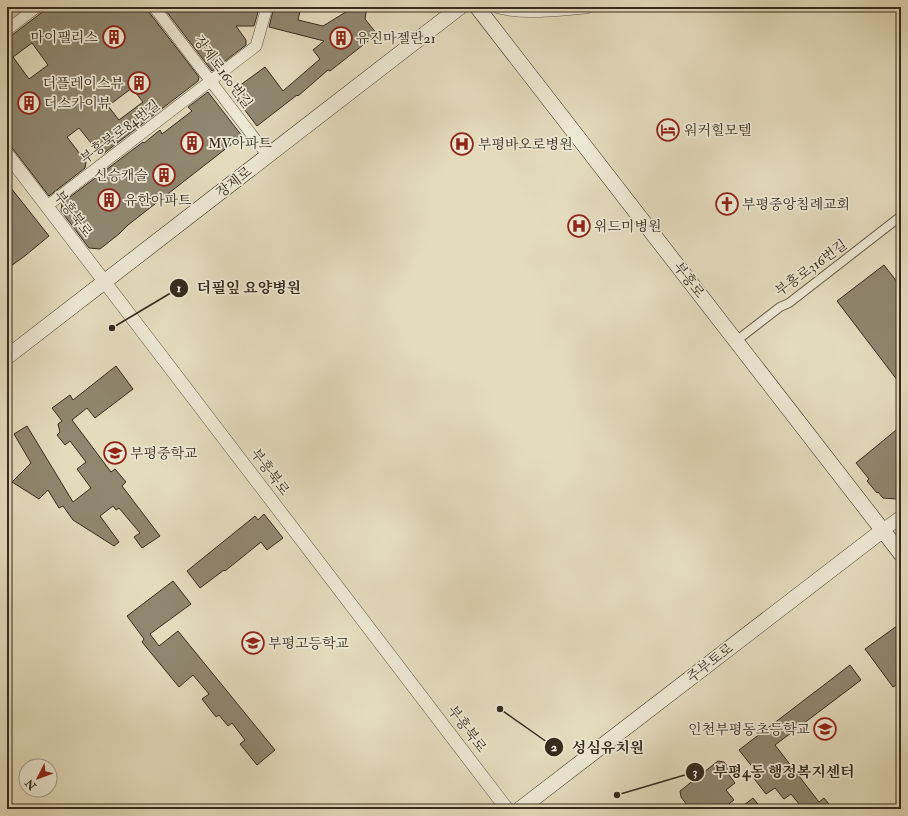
<svg xmlns="http://www.w3.org/2000/svg" width="908" height="816" viewBox="0 0 908 816" font-family="'IM FELL Double Pica','Noto Serif KR',serif">
  <rect width="100%" height="100%" fill="#e4dbbd"/>
  <filter id="stains"><feTurbulence type="fractalNoise" baseFrequency=".005" numOctaves="4"/><feColorMatrix values="0 0 0 0 .2 0 0 0 0 .09 0 0 0 0 .02 0 0 0 .5 -.17"/></filter>
  <radialGradient id="worn" r=".72"><stop offset=".6" stop-color="#630" stop-opacity="0"/><stop offset="1" stop-color="#630" stop-opacity=".3"/></radialGradient>
  <!-- green -->
  <path fill="#c6bda2" stroke="#7e7460" d="M 7,7 L 29,7 L 7,24 Z"/>
  <!-- building -->
  <g fill="#908770" stroke="#362b1d" fill-rule="evenodd">
    <path d="M 49,7 L 147,7 L 148,11 L 199,77 L 198,81 L 103,154 L 99,153 L 79,128 L 67,137 L 86,162 L 85,168 L 49,196 L 13,149 L 10,147 L 7,146 L 7,39 ZM 32,43 L 48,65 L 29,79 L 13,57 ZM 132,88 L 143,102 L 119,120 L 108,106 Z"/>
    <path d="M 163,7 L 254,7 L 258,12 L 254,26 L 236,26 L 246,40 L 246,45 L 212,71 Z"/>
    <path d="M 274,7 L 301,7 L 298,20 L 323,26 L 354,7 L 367,7 L 365,19 L 377,34 L 330,71 L 328,70 L 298,96 L 297,95 L 257,126 L 231,92 L 265,67 L 283,91 L 320,59 L 313,50 L 324,41 L 269,27 Z"/>
    <path d="M 208,92 L 242,136 L 128,225 L 119,234 L 100,249 L 89,248 L 61,211 L 62,203 L 143,142 L 144,143 L 160,130 L 162,134 L 192,111 L 188,107 Z"/>
    <path d="M 7,183 L 49,236 L 26,255 L 11,266 L 7,261 Z"/>
    <path d="M 884,265 L 901,287 L 901,385 L 837,301 Z"/>
    <path d="M 116,366 L 133,389 L 95,418 L 87,408 L 72,420 L 111,472 L 115,469 L 126,482 L 122,486 L 160,536 L 142,548 L 134,537 L 140,533 L 119,508 L 116,510 L 113,506 L 100,516 L 119,542 L 114,546 L 73,520 L 63,506 L 59,508 L 48,490 L 39,499 L 12,482 L 31,463 L 14,434 L 27,426 L 73,502 L 91,488 L 77,469 L 86,462 L 70,441 L 65,445 L 57,435 L 60,432 L 58,424 L 62,421 L 52,408 L 70,395 L 73,400 Z"/>
    <path d="M 901,426 L 901,496 L 897,499 L 883,498 L 878,492 L 877,493 L 867,481 L 869,479 L 856,463 Z"/>
    <path d="M 264,514 L 283,538 L 267,550 L 261,542 L 225,571 L 224,570 L 200,588 L 187,571 L 255,516 L 258,520 Z"/>
    <path d="M 173,581 L 191,604 L 150,634 L 159,646 L 178,631 L 275,750 L 257,765 L 240,744 L 245,740 L 232,723 L 228,726 L 219,715 L 216,717 L 202,699 L 209,694 L 193,675 L 179,687 L 142,642 L 144,639 L 127,616 Z"/>
    <path d="M 901,623 L 901,682 L 893,687 L 865,649 Z"/>
    <path d="M 850,665 L 861,680 L 775,745 L 819,802 L 824,798 L 833,809 L 803,809 L 791,794 L 784,799 L 775,788 L 766,794 L 749,772 L 754,769 L 739,750 Z"/>
    <path d="M 718,761 L 724,762 L 732,772 L 729,775 L 735,783 L 726,790 L 734,800 L 722,809 L 690,809 L 681,797 L 680,791 Z"/>
    <path d="M 753,798 L 762,809 L 739,809 Z"/>
  </g>
  <g fill="none" stroke-linecap="round" stroke-linejoin="round">
    <!-- pedestrian casing -->
    <g stroke="#625745" stroke-width="10">
      <path id="pedestrian" d="M 736,341 L 780,307 L 789,303 L 901,216"/>
    </g>
    <!-- minor casing -->
    <g stroke="#625745" stroke-width="12">
      <g id="minor">
        <path d="M 154,7 L 268,156"/>
        <path d="M 7,30 L 37,7"/>
        <path d="M 47,206 L 256,46 L 267,7"/>
      </g>
    </g>
    <!-- tertiary casing -->
    <g stroke="#625745" stroke-width="14">
      <g id="tertiary">
        <path d="M 499,7 C 527,14 557,9 586,7"/>
        <path d="M 7,154 L 507,809"/>
        <path d="M 883,530 L 901,517"/>
      </g>
    </g>
    <!-- secondary casing -->
    <g stroke="#362b1d" stroke-width="16">
      <g id="secondary">
        <path d="M 477,7 L 901,554"/>
        <path d="M 7,357 L 460,7"/>
        <path d="M 520,809 L 883,530"/>
      </g>
    </g>
    <!-- pedestrian -->
    <use href="#pedestrian" stroke="#ede8d4" stroke-width="8"/>
    <!-- minor -->
    <use href="#minor" stroke="#ede8d4" stroke-width="11"/>
    <!-- tertiary -->
    <use href="#tertiary" stroke="#ede8d4" stroke-width="13"/>
    <!-- secondary -->
    <use href="#secondary" stroke="#ede8d4" stroke-width="15"/>
  </g>
  <!-- icons -->
  <defs>
    <g id="building-ring" transform="scale(1.15)"><circle r="9.5" fill="#ede8d4" stroke="#8f2418" stroke-width="1.5"/><path d="M-4-6H4V6H1V3H-1V6H-4ZM-2.5-4.3h1.7v1.8h-1.7ZM.8-4.3h1.7v1.8H.8ZM-2.5-1h1.7V.8h-1.7ZM.8-1h1.7V.8H.8Z" fill="#8f2418"/></g>
    <g id="hotel-ring" transform="scale(1.15)"><circle r="9.5" fill="#ede8d4" stroke="#8f2418" stroke-width="1.5"/><path d="M-6-4.5h1.5V1H6V5H4.5V3h-9V5H-6ZM-4 0a1.8 1.8 0 1 1 3.6 0ZM.5 0V-2.5h3Q6-2.5 6 0Z" fill="#8f2418"/></g>
    <g id="hospital-ring" transform="scale(1.15)"><circle r="9.5" fill="#ede8d4" stroke="#8f2418" stroke-width="1.5"/><path d="M-5-5h3v3.5h4V-5h3V5h-3V1.5h-4V5h-3Z" fill="#8f2418"/></g>
    <g id="church-ring" transform="scale(1.15)"><circle r="9.5" fill="#ede8d4" stroke="#8f2418" stroke-width="1.5"/><path d="M-1.2-6h2.4v3.5h3.3v2.4h-3.3V6h-2.4V-.1h-3.3v-2.4h3.3Z" fill="#8f2418"/></g>
    <g id="school-ring" transform="scale(1.15)"><circle r="9.5" fill="#ede8d4" stroke="#8f2418" stroke-width="1.5"/><path d="M0-5L7-2L0 1L-7-2ZM-4 1L0 2.5L4 1V4Q0 6-4 4Z" fill="#8f2418"/></g>
  </defs>
  <g fill-rule="evenodd">
    <use href="#building-ring" x="114" y="37"/>
    <use href="#building-ring" x="341" y="38"/>
    <use href="#building-ring" x="139" y="83"/>
    <use href="#building-ring" x="29" y="103"/>
    <use href="#hotel-ring" x="668" y="130"/>
    <use href="#building-ring" x="192" y="143"/>
    <use href="#hospital-ring" x="462" y="144"/>
    <use href="#building-ring" x="164" y="175"/>
    <use href="#building-ring" x="109" y="200"/>
    <use href="#church-ring" x="727" y="204"/>
    <use href="#hospital-ring" x="579" y="226"/>
    <use href="#school-ring" x="115" y="453"/>
    <use href="#school-ring" x="253" y="643"/>
    <use href="#school-ring" x="825" y="729"/>
  </g>
  <g text-anchor="middle" dominant-baseline="central" stroke-width="3.5" stroke-linejoin="round" paint-order="stroke">
    <!-- poi labels -->
    <g font-size="14" fill="#362b1d" stroke="#ede8d4" text-anchor="start">
      <text x="98" y="37" text-anchor="end">마이팰리스</text>
      <text x="356" y="38">유진마젤란21</text>
      <text x="124" y="83" text-anchor="end">더플레이스뷰</text>
      <text x="44" y="103">더스카이뷰</text>
      <text x="684" y="130">워커힐모텔</text>
      <text x="208" y="143">MV아파트</text>
      <text x="478" y="144">부평바오로병원</text>
      <text x="148" y="175" text-anchor="end">신승캐슬</text>
      <text x="124" y="200">유한아파트</text>
      <text x="742" y="204">부평중앙침례교회</text>
      <text x="594" y="226">위드미병원</text>
      <text x="130" y="453">부평중학교</text>
      <text x="268" y="643">부평고등학교</text>
      <text x="810" y="729" text-anchor="end">인천부평동초등학교</text>
    </g>
    <!-- street labels -->
    <g font-size="14" fill="#362b1d" stroke="#ede8d4">
      <text transform="translate(223 72) rotate(53)">장제로160번길</text>
      <text transform="translate(120 132) rotate(-37)">부흥북로84번길</text>
      <text transform="translate(234 182) rotate(-38)">장제로</text>
      <text transform="translate(73 214) rotate(53)">부흥북로</text>
      <text transform="translate(811 268) rotate(-36)">부흥로316번길</text>
      <text transform="translate(689 280) rotate(52)">부흥로</text>
      <text transform="translate(270 472) rotate(53)">부흥북로</text>
      <text transform="translate(710 663) rotate(-38)">주부토로</text>
      <text transform="translate(467 729) rotate(53)">부흥북로</text>
    </g>
  </g>
  <!-- callouts -->
  <path fill="none" stroke="#362b1d" stroke-width="1.5" d="M112 328L179 288M500 709L554 747M617 795L695 772"/>
  <g fill="#362b1d" stroke="#ede8d4" stroke-width="1.5">
    <circle cx="112" cy="328" r="4"/>
    <circle cx="500" cy="709" r="4"/>
    <circle cx="617" cy="795" r="4"/>
    <circle cx="179" cy="288" r="10"/>
    <circle cx="554" cy="747" r="10"/>
    <circle cx="695" cy="772" r="10"/>
  </g>
  <g font-size="12" text-anchor="middle" font-weight="bold" fill="#fff">
    <text x="179" y="292">1</text>
    <text x="554" y="751">2</text>
    <text x="695" y="776">3</text>
  </g>
  <g font-size="15" text-anchor="middle" font-weight="bold" fill="#362b1d" stroke="#ede8d4" stroke-width="3.5" stroke-linejoin="round" paint-order="stroke">
    <text x="249" y="293">더필잎 요양병원</text>
    <text x="608" y="753">성심유치원</text>
    <text x="784" y="777">부평4동 행정복지센터</text>
  </g>
  <!-- margin -->
  <rect width="908" height="816" fill="none" stroke="#e4dbbd" stroke-width="24"/>
  <rect x="8" y="8" width="892" height="800" fill="none" stroke="#362b1d" stroke-width="2"/>
  <rect x="12" y="12" width="884" height="792" fill="none" stroke="#362b1d"/>
  <!-- north arrow -->
  <g transform="translate(38 778) rotate(228)"><circle r="19" fill="#ede8d4" stroke="#a49c8b"/>
  <path d="M0-3L7 15L0 10L-7 15Z" fill="#8f2418"/>
  <text y="-6" font-size="11" font-weight="bold" text-anchor="middle" fill="#362b1d">N</text>
  </g>
  <rect width="100%" height="100%" filter="url(#stains)"/>
  <rect width="100%" height="100%" fill="url(#worn)"/>
</svg>
